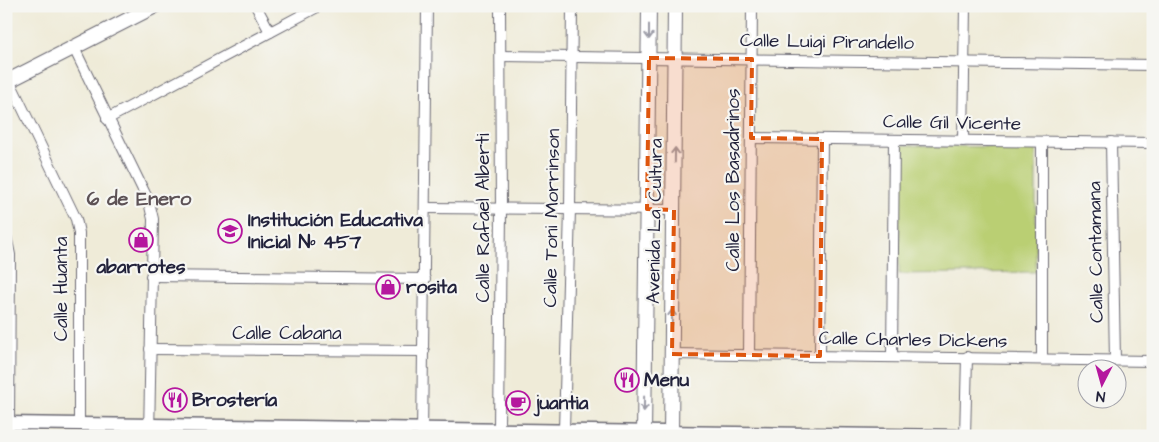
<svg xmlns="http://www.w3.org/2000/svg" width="1159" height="442" viewBox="0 0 1159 442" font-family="'Architects Daughter',sans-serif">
  <rect width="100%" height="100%" fill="#f6f6f2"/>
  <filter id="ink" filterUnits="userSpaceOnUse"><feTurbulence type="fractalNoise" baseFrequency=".02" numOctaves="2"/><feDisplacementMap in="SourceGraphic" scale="10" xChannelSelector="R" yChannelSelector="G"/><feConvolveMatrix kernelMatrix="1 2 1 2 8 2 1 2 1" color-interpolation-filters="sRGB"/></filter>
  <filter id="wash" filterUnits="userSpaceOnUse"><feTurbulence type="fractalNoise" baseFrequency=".0096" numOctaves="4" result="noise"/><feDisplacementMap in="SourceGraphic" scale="20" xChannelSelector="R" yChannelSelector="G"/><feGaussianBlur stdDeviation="1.12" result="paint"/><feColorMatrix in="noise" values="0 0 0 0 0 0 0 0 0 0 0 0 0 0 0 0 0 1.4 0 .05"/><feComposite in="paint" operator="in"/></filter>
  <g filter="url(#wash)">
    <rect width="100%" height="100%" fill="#efebd8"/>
    <!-- green -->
    <path fill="#bacf73" stroke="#6e7857" d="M 899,145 L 1036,148 L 1036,272 L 899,274 Z"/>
  </g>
  <g filter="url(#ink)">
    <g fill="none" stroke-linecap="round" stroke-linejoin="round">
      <!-- minor casing -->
      <g stroke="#6a6872" stroke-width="12">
        <g id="minor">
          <path d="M 256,6 L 270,32"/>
          <path d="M 74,48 L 149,202 L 153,219 L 149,436"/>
          <path d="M 501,56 L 1153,65"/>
          <path d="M 9,80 L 76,219 L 79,233 L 79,424"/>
          <path d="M 107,119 L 319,6"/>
          <path d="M 751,138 L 1153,143"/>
          <path d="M 963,141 L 965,6"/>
          <path d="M 1111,142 L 1115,360"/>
          <path d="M 426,208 L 674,210"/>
          <path d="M 6,236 L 10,255 L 9,423"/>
          <path d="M 151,276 L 425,279"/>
          <path d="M 150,349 L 424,351"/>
          <path d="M 672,354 L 1153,361"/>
          <path d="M 749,354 L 752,6"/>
          <path d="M 820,356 L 822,139"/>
          <path d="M 892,357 L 894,140"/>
          <path d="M 1042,359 L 1042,142"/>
          <path d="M 499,429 L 501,209 L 500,6"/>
          <path d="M 564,430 L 570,209 L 572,6"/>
          <path d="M 422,436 L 427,6"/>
          <path d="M 965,436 L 967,357"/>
        </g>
      </g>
      <!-- tertiary casing -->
      <g stroke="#6a6872" stroke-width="15">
        <path id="tertiary" d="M 6,423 L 956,436"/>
      </g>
      <!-- secondary casing -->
      <g stroke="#6a6872" stroke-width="16">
        <g id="secondary">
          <path d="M 6,82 L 155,6"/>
          <path d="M 644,436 L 649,6"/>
          <path d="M 671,436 L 675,6"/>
        </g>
      </g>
      <!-- minor -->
      <use href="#minor" stroke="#fff" stroke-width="10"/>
      <!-- tertiary -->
      <use href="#tertiary" stroke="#fff" stroke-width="12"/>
      <!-- secondary -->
      <use href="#secondary" stroke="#fff" stroke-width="14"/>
    </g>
    <!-- one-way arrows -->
    <defs><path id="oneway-shaft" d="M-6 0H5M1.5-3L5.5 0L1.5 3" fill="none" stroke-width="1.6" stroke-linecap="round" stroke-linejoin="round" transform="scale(1.25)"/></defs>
    <g stroke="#9c9ca7">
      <use href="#oneway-shaft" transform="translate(649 32) rotate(90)"/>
      <use href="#oneway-shaft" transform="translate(675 155) rotate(-89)"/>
      <use href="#oneway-shaft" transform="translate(672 317) rotate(-89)"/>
      <use href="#oneway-shaft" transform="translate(644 404) rotate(91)"/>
    </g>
  </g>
  <!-- marked area -->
  <path fill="#de560e" fill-opacity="0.2" stroke="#de560e" stroke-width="4" stroke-dasharray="10 6" stroke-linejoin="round" d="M 649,58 L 752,59 L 751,138 L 822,139 L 820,356 L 672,354 L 674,210 L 647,209 Z"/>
  <!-- icons -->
  <defs>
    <g id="school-ring" transform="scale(1.25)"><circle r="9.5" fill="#f6f6f2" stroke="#b5179e" stroke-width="1.5"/><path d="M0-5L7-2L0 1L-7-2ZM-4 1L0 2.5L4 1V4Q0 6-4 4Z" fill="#b5179e"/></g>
    <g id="shop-ring" transform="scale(1.25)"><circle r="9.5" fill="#f6f6f2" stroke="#b5179e" stroke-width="1.5"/><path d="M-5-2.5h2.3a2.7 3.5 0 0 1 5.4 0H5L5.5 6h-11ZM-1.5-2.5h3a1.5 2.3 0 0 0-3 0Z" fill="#b5179e"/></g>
    <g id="restaurant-ring" transform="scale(1.25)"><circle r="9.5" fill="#f6f6f2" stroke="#b5179e" stroke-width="1.5"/><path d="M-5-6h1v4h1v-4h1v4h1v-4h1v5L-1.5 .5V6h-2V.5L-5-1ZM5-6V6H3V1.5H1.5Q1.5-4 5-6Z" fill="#b5179e"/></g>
    <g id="cafe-ring" transform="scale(1.25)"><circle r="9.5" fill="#f6f6f2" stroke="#b5179e" stroke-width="1.5"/><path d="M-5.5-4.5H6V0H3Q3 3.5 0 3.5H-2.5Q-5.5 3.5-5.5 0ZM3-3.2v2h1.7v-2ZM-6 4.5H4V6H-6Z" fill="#b5179e"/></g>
  </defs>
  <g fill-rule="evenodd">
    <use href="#school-ring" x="230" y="231"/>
    <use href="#shop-ring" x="141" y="240"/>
    <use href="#shop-ring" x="388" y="287"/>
    <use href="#restaurant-ring" x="627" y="380"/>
    <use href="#restaurant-ring" x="175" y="400"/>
    <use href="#cafe-ring" x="518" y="403"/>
  </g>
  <g text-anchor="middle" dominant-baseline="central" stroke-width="4.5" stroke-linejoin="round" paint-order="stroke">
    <!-- street labels -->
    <g font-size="19" fill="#22223b" stroke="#f6f6f2">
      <text transform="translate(827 42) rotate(1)">Calle Luigi Pirandello</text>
      <text transform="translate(952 123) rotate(1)">Calle Gil Vicente</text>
      <text transform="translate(733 180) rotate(-90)">Calle Los Basadrinos</text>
      <text transform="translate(483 218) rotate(-90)">Calle Rafael Alberti</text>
      <text transform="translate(552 218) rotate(-89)">Calle Toni Morrinson</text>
      <text transform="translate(655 221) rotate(-89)">Avenida La Cultura</text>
      <text transform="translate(1096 252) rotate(-91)">Calle Contamana</text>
      <text transform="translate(61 289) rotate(-90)">Calle Huanta</text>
      <text x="287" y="333">Calle Cabana</text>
      <text transform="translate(913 340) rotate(1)">Calle Charles Dickens</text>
    </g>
    <!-- poi labels -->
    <g font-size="19" font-weight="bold" fill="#22223b" stroke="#f6f6f2" text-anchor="start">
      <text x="248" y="220">Institución Educativa<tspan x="248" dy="22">Inicial Nº 457</tspan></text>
      <text x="141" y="267" text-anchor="middle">abarrotes</text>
      <text x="406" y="287">rosita</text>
      <text x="644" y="380">Menu</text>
      <text x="192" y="400">Brostería</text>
      <text x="536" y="403">juantia</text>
    </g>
    <!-- neighbourhood labels -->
    <g font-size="20" font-weight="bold" fill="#5d5256" stroke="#f6f6f2">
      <text x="139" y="199">6 de Enero</text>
    </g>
  </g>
  <!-- margin -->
  <rect width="1159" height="442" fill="none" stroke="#f6f6f2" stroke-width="25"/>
  <!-- north arrow -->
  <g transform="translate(1102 384) rotate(186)"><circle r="24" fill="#f6f6f2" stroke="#a1a1a9"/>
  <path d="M0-4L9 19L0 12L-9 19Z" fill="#b5179e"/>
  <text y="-8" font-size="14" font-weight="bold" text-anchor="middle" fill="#22223b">N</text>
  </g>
</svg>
